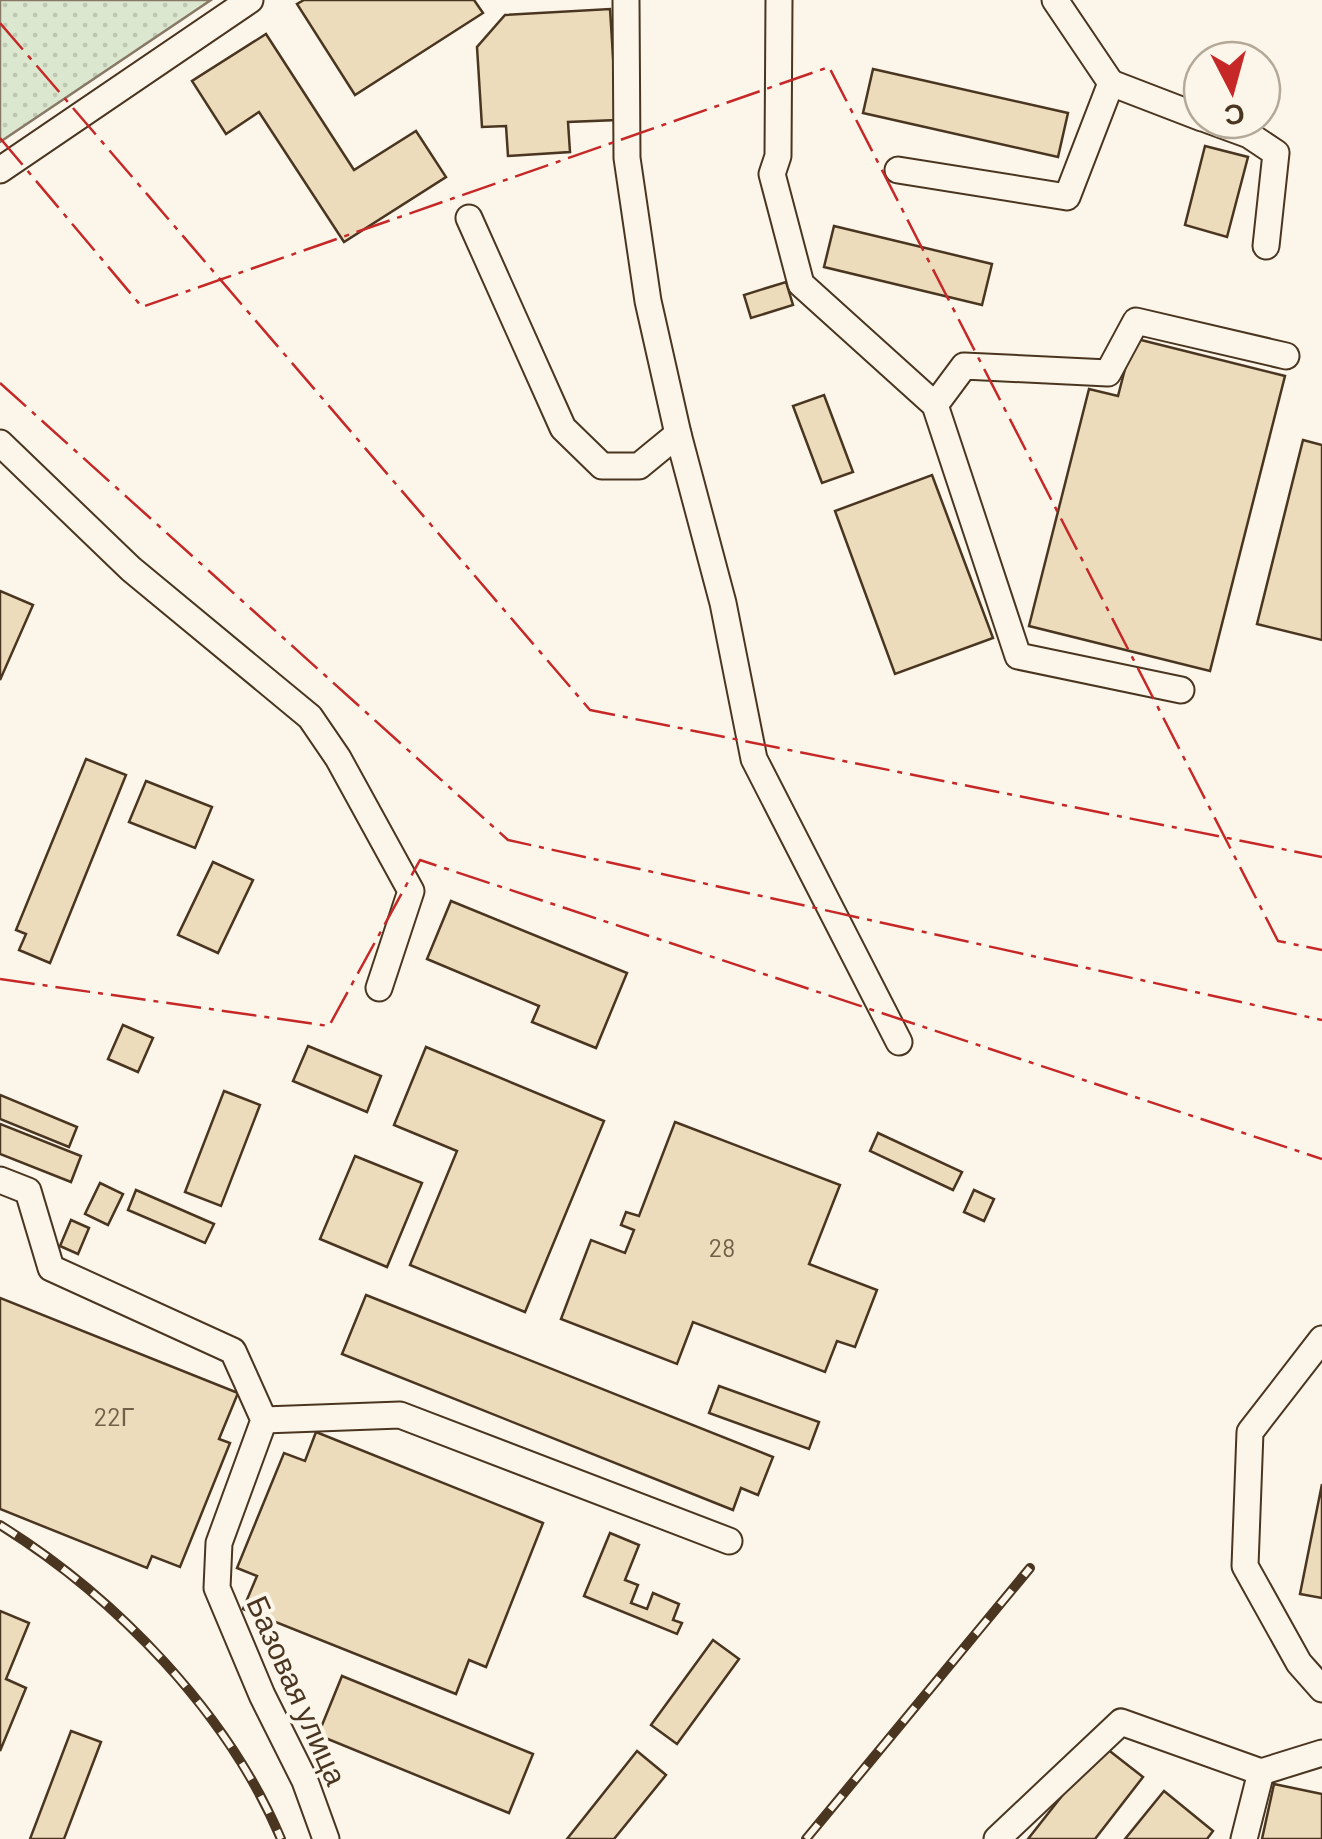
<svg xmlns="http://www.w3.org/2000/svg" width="1322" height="1839" viewBox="0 0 1322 1839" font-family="Barlow,sans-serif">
  <defs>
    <pattern id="park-dots" width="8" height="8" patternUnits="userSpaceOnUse" patternTransform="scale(2.5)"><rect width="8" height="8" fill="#dce7d0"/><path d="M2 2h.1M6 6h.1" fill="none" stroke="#bec7b2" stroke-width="1.8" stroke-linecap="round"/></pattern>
  </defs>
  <rect width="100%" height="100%" fill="#fbf6e9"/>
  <!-- park -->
  <path fill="url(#park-dots)" stroke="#887966" stroke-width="2.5" d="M 0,0 L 211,0 L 0,142 Z"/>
  <!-- building -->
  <g fill="#ecdcbc" stroke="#4a3520" stroke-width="2.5">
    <path d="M 304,0 L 474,0 L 483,13 L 355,95 L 297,4 Z"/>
    <path d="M 610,9 L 617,120 L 568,122 L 570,152 L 508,156 L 506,126 L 482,127 L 477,47 L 505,15 Z"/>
    <path d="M 266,34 L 354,170 L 416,131 L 446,177 L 344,242 L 259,112 L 226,134 L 192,81 Z"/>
    <path d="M 873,69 L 1068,113 L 1058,157 L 863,113 Z"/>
    <path d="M 1205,146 L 1248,157 L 1227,237 L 1185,225 Z"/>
    <path d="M 834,226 L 992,264 L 982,305 L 824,267 Z"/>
    <path d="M 786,282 L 793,305 L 751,318 L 744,295 Z"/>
    <path d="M 1133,338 L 1285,376 L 1210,671 L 1029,626 L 1089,389 L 1118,396 Z"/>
    <path d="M 824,395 L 853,472 L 822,483 L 793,406 Z"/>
    <path d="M 1303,440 L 1322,445 L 1322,640 L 1257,624 Z"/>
    <path d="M 932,475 L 993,638 L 895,674 L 835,511 Z"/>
    <path d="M 0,591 L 33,605 L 0,680 Z"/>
    <path d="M 86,759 L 126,775 L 50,963 L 19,950 L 26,934 L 16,930 Z"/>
    <path d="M 146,781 L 212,807 L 195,848 L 129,822 Z"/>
    <path d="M 213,862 L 253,880 L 218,953 L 178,935 Z"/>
    <path d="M 451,901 L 627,973 L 596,1048 L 532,1022 L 539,1006 L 427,959 Z"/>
    <path d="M 123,1025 L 153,1038 L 138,1072 L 108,1059 Z"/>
    <path d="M 308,1046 L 381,1076 L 367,1112 L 293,1081 Z"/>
    <path d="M 426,1047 L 604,1121 L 525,1312 L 410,1265 L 457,1151 L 394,1125 Z"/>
    <path d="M 224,1091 L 260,1105 L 221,1206 L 185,1192 Z"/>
    <path d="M 0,1095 L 77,1127 L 69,1147 L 0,1119 Z"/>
    <path d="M 675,1122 L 840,1185 L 809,1264 L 877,1290 L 855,1347 L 837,1341 L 825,1372 L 693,1322 L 677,1364 L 561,1319 L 591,1240 L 625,1253 L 634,1230 L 621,1225 L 626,1212 L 639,1216 Z"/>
    <path d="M 0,1124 L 81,1156 L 71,1182 L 0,1154 Z"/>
    <path d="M 878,1133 L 962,1172 L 953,1190 L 870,1151 Z"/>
    <path d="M 355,1156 L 422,1183 L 387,1267 L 320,1239 Z"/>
    <path d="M 100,1183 L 123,1194 L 108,1225 L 85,1214 Z"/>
    <path d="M 136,1190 L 214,1224 L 205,1243 L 128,1210 Z"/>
    <path d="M 974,1190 L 994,1199 L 984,1221 L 964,1212 Z"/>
    <path d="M 71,1220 L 89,1228 L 78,1254 L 60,1246 Z"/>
    <path d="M 366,1295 L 773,1457 L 758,1495 L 741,1488 L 733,1510 L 342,1354 Z"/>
    <path d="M 0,1298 L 238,1393 L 219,1439 L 230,1443 L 180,1567 L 152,1556 L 147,1568 L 0,1509 Z"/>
    <path d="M 719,1386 L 819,1422 L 809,1449 L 709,1413 Z"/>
    <path d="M 316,1432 L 543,1523 L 486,1667 L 469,1660 L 456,1694 L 243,1609 L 257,1576 L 237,1568 L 284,1453 L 305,1461 Z"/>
    <path d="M 1322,1484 L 1322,1598 L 1300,1594 Z"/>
    <path d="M 610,1533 L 639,1545 L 625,1580 L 638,1585 L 631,1603 L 647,1609 L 653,1593 L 679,1604 L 673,1620 L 682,1623 L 677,1634 L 584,1596 Z"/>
    <path d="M 0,1611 L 29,1623 L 6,1679 L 26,1688 L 0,1751 Z"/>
    <path d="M 713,1640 L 739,1659 L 677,1744 L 651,1725 Z"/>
    <path d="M 342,1676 L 533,1754 L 509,1813 L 318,1735 Z"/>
    <path d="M 71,1731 L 101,1742 L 64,1839 L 30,1839 Z"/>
    <path d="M 1102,1745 L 1143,1777 L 1095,1839 L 1028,1839 Z"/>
    <path d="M 637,1751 L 666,1775 L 614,1839 L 567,1839 Z"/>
    <path d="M 1274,1784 L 1322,1794 L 1322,1839 L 1262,1839 Z"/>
    <path d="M 1164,1791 L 1213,1831 L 1207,1839 L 1125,1839 Z"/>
  </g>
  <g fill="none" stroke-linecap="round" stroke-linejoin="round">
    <!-- minor casing -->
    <g stroke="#4a3520" stroke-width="29">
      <g id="minor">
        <path d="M 626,0 L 627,158 L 648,301 L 678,434 L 723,603 L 754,759 L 899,1042"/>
        <path d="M 779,0 L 778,156 L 772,174 L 801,284 L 935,405 L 1018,656 L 1181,690"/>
        <path d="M 1111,83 L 1202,118"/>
        <path d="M 1208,120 L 1249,135 L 1276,153 L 1266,246"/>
        <path d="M 0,170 L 250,0"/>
        <path d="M 898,170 L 1067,197 L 1111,83 L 1055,0"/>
        <path d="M 469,218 L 563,428 L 602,466 L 639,466 L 678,434"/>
        <path d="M 935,405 L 964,366 L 1108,373 L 1136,321 L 1286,356"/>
        <path d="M 0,443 L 131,569 L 310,717 L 338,758 L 411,891 L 379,988"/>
        <path d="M 0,1180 L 28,1191 L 51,1268 L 233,1351 L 264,1420 L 219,1543 L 217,1588 L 262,1695 L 305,1781 L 326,1839"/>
        <path d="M 1322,1339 L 1250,1432 L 1245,1566 L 1299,1663 L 1322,1689"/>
        <path d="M 264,1420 L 400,1415 L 729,1541"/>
        <path d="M 997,1839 L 1121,1722 L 1261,1772 L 1322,1753"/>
        <path d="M 1244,1839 L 1261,1772"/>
      </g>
    </g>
    <!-- minor -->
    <use href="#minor" stroke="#fbf6e9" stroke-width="25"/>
    <!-- rail casing -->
    <g stroke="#4a3520" stroke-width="10">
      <g id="rail">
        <path d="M 0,1525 C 116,1597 228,1713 281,1839"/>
        <path d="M 806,1839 L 1030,1568"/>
      </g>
    </g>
    <!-- rail -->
    <use href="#rail" stroke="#fbf6e9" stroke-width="6" stroke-dasharray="19" stroke-linecap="butt"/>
    <!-- power -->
    <g stroke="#c62828" stroke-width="2.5" stroke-dasharray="35 8 5 8" stroke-linecap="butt">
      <path d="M 0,23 L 590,710 L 1322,857"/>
      <path d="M 0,138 L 142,307 L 829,67 L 1278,941 L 1322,950"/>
      <path d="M 0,383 L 508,840 L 1322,1020"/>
      <path d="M 0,979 L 329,1026 L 420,860 L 1322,1159"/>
    </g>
  </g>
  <g text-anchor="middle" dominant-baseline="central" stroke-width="8" stroke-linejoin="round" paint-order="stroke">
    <!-- number labels -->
    <g font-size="25" fill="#725f47">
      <text x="722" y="1247">28</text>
      <text x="114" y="1416">22Г</text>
    </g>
    <!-- street labels -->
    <g font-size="30" fill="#4a3520" stroke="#fbf6e9">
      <text transform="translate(298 1690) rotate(66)">Базовая улица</text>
    </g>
  </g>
  <!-- north arrow -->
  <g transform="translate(1232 90) rotate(174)"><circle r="48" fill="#fbf6e9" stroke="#b4a999" stroke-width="2.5"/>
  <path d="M0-8L18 38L0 25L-18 38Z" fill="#c62828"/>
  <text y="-15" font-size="28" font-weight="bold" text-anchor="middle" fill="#4a3520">С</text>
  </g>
</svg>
